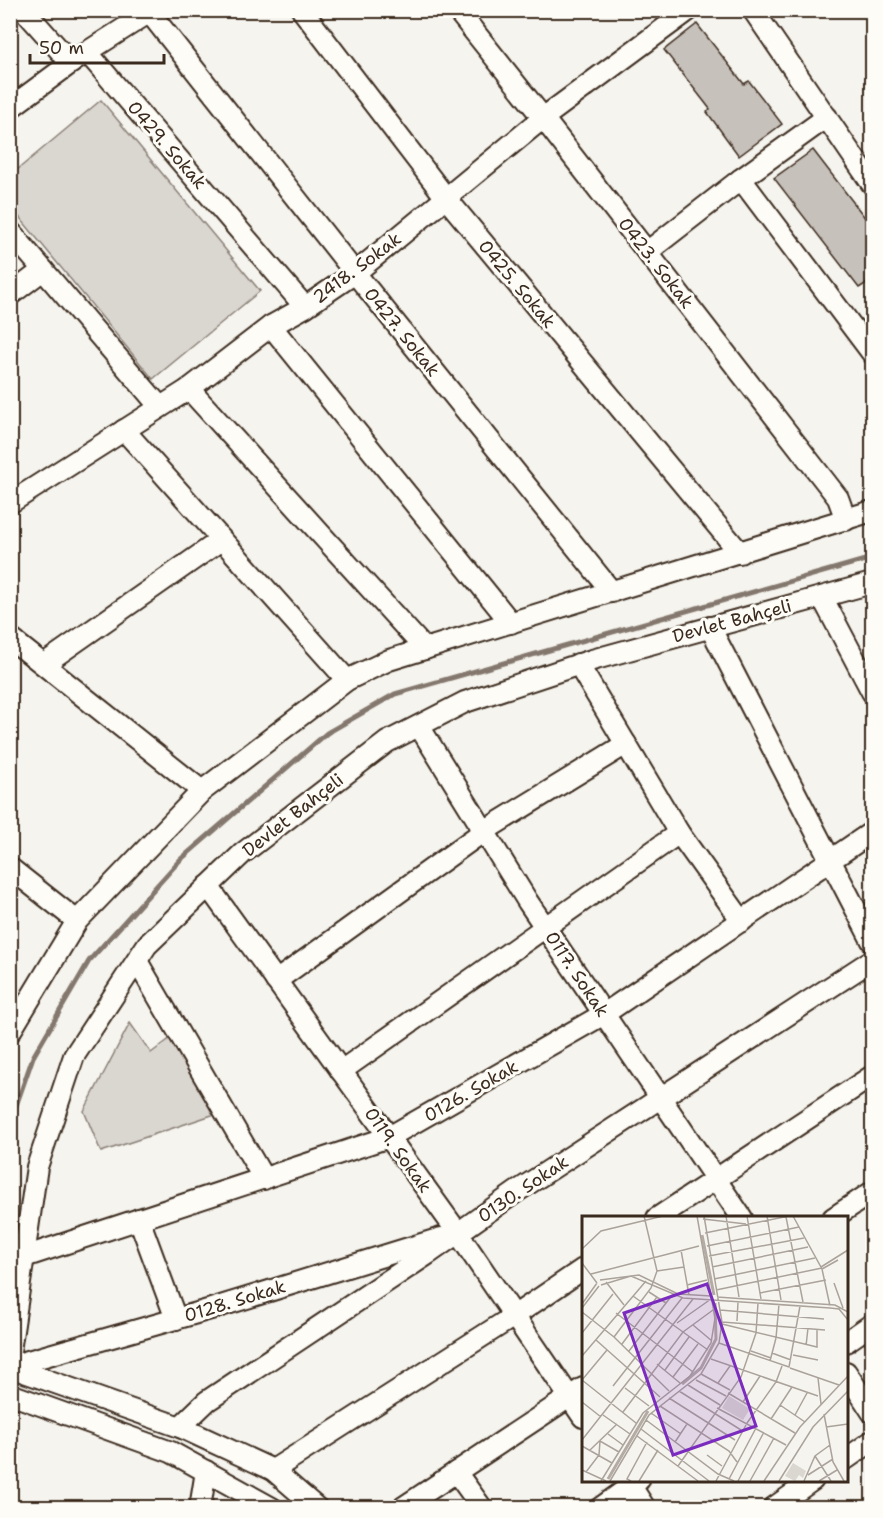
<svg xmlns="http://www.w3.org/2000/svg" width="883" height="1518" viewBox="0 0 883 1518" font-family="'Shantell Sans',sans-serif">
  <rect width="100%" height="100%" fill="#f5f4ee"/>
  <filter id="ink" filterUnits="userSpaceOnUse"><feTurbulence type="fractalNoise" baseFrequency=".0167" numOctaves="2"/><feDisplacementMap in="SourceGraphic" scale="12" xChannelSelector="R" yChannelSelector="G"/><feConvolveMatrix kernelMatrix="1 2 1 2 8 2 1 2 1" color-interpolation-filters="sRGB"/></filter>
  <g filter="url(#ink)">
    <!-- green -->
    <g fill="#dad6d0" stroke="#8a8077" stroke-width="1.5">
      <path d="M 101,100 L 260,291 L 153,379 L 11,207 L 11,175 Z"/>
      <path d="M 130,1023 L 151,1053 L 172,1037 L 218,1113 L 101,1152 L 84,1111 Z"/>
    </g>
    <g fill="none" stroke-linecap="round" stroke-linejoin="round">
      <!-- stream -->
      <path stroke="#84786e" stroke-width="5" d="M 10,1123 L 33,1057 L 89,961 L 180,860 L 327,733 L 395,694 L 872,558"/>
    </g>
    <!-- building -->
    <g fill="#c7c1bb" stroke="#3b2a1e" stroke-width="1.5">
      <path d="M 697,24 L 744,84 L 749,81 L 782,124 L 739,156 L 707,112 L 710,109 L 664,50 Z"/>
      <path d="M 813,150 L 873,228 L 873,279 L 859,288 L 774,178 Z"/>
    </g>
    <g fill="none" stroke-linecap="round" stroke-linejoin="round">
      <!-- minor casing -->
      <g stroke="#3b2a1e" stroke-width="24">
        <g id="minor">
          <path d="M 24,10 L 71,63 L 87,52 L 305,307"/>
          <path d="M 302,10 L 446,198 L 740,553"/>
          <path d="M 457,10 L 543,118 L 838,498 L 846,520"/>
          <path d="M 753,10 L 872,184"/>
          <path d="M 150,13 L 355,273 L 612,592"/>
          <path d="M 87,52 L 153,10"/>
          <path d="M 10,108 L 71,63"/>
          <path d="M 741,179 L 872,353"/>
          <path d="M 10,231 L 160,407"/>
          <path d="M 647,252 L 741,179 L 827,117"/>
          <path d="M 10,295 L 43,270"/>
          <path d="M 271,326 L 511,623"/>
          <path d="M 189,389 L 425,649"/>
          <path d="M 124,430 L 347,680"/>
          <path d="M 10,503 L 189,389 L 271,326 L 305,307 L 355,273 L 543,118 L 689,10"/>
          <path d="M 822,597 L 872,692"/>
          <path d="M 710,627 L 872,941"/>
          <path d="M 10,638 L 202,791"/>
          <path d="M 44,664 L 221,540"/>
          <path d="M 578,664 L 679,833 L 742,921"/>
          <path d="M 419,726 L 528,902 L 742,1218"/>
          <path d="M 10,868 L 77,921"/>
          <path d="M 208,886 L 458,1233 L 583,1417"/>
          <path d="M 137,961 L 264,1179"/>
          <path d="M 276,981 L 484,831 L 626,744"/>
          <path d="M 10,1032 L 77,921 L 202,791 L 347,680 L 389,660 L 872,511"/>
          <path d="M 341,1071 L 679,833"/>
          <path d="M 657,1218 L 872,1076"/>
          <path d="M 833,1218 L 872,1192"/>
          <path d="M 139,1219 L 176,1319"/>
          <path d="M 24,1257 L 389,1137 L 604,1014 L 872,832"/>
          <path d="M 846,1342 L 872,1324"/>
          <path d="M 10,1351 L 37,1167 L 74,1056 L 147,945 L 243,853 L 387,742 L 465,702 L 592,660 L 872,583"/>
          <path d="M 10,1366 L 211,1309 L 441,1238"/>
          <path d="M 10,1367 L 180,1427 L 273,1470 L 317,1508"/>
          <path d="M 846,1372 L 872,1412"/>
          <path d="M 10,1394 L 171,1452 L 272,1508"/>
          <path d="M 180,1427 L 207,1401 L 428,1254 L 516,1192 L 872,960"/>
          <path d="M 846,1459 L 872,1441"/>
          <path d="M 273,1470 L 514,1316 L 583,1269"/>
          <path d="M 456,1472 L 482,1508"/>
          <path d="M 627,1480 L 645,1508"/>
          <path d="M 200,1508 L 206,1471"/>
          <path d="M 402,1508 L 583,1388"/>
          <path d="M 600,1508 L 639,1480"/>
          <path d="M 773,1508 L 813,1480"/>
        </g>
      </g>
      <!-- minor -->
      <use href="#minor" stroke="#fdfcf7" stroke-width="20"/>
    </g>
  </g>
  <g text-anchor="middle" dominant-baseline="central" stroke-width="6" stroke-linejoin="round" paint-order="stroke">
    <!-- street labels -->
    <g font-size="18" fill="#3b2a1e" stroke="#fdfcf7">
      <text transform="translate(167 145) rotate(49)">0429. Sokak</text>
      <text transform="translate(656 263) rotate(52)">0423. Sokak</text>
      <text transform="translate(357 268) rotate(-37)">2418. Sokak</text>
      <text transform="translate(517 284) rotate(50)">0425. Sokak</text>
      <text transform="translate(402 332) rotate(51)">0427. Sokak</text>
      <text transform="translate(732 621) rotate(-15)">Devlet Bahçeli</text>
      <text transform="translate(293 815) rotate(-38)">Devlet Bahçeli</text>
      <text transform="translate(577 974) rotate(56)">0117. Sokak</text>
      <text transform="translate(471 1091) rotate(-30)">0126. Sokak</text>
      <text transform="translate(398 1150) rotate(54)">0119. Sokak</text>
      <text transform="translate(523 1189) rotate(-34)">0130. Sokak</text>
      <text transform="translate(235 1301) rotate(-17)">0128. Sokak</text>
    </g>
  </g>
  <!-- overview -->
  <g transform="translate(582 1216)">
    <rect width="266" height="266" fill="#f5f4ee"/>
    <path d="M 147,180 L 168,193 L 161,204 L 140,192 ZM 211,247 L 224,255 L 221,262 L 217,259 L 213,265 L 203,260 Z" fill="#dad6d0"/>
    <path fill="none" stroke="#b4aca4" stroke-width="3" d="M 120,19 L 132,79M 100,168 L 119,152 L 134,123 L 133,87M 26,263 L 66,195"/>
    <path fill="none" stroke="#aba39b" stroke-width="1.5" d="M 144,0 L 157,81M 165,0 L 179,83M 185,0 L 199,84M 201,0 L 204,1 L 221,86M 211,0 L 240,53 L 248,90M 121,3 L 164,8M 123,17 L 207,0M 125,30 L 217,11M 0,33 L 19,15 L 81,0M 99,34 L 107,79M 127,40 L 222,22M 0,47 L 15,67M 130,51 L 226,31M 239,51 L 266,34M 240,53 L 256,44M 75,55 L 102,51M 9,58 L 117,30M 132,63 L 233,42M 18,64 L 57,59 L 96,78 L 129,80M 24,66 L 42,89M 252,67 L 261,92M 19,69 L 49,60 L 101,82 L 248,92 L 257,93 L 266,104M 105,69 L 125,64M 134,74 L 240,52M 67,76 L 84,87M 178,77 L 244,64M 51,80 L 126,134M 135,81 L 253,89 L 266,96M 0,88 L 15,67M 0,92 L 17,70M 138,94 L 242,103M 0,96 L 32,121 L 87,175M 34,97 L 111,156M 155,105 L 156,86M 140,106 L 243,114M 95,107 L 129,83M 140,108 L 235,131 L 235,113M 111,109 L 130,125M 0,117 L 31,78M 32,121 L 69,72 L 75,55 L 62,0M 194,122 L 197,88M 14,124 L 78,181M 137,127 L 207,151 L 218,90M 40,128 L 75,81M 224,130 L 226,112M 47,135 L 91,78M 169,135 L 189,142M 190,137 L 209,144M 211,139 L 236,144M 0,140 L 64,65M 129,143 L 236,180M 188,145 L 194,122M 75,148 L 98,167M 208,152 L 257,169M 83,154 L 107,121M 119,158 L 148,174M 91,161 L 116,128M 236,162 L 239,188M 0,164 L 54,207M 0,164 L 25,134M 114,164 L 144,180M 136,167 L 148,150M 106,169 L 138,189M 31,170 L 100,82M 43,172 L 67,190M 97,175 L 159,214M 146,177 L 213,217M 87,182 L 153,224M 0,186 L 19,201M 161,186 L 178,160M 198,189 L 223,206M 78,190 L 147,235 L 155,246M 135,192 L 204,229M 41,196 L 101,116 L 131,94M 69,197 L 99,218M 242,198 L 251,246 L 262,265M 21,199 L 48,218M 213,199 L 225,177M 189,203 L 210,171M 64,204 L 136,258 L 152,265M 165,207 L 194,166 L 200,150M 244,211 L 266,208M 59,213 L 127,265M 26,218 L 41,229M 55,220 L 116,265M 0,224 L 111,83M 93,226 L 105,208M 0,230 L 30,247M 8,234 L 35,208M 125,239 L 140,250M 233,240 L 249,265M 96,250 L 159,161 L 174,117 L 176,87M 0,254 L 24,265M 4,256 L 17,239 L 18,225 L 37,236M 226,259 L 251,243M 147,263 L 174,212M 19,265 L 61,197 L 108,160 L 129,127 L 133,102 L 115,0M 28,265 L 67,199 L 119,158 L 137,127 L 140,106 L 122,0M 49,265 L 45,263 L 65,226M 57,265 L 76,234M 134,265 L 164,209M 156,265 L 182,216M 168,265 L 192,222M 182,265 L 218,211 L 266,160M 197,265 L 231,211 L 266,175M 222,265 L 233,240 L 248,229M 237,265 L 255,254"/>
    <path fill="#7b2cbf" fill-opacity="0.15" stroke="#7b2cbf" stroke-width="3" d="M 125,68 L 174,210 L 91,239 L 42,97 Z"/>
    <rect width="266" height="266" fill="none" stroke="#3b2a1e" stroke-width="3"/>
  </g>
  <!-- margin -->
  <rect width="883" height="1518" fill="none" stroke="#fdfcf7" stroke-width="36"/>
  <rect x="18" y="18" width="847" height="1482" fill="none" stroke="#3b2a1e" stroke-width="2" filter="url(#ink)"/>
  <!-- scale -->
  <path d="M30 54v9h134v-9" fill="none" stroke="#3b2a1e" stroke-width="3"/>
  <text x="39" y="54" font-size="18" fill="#3b2a1e" stroke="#fdfcf7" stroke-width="4.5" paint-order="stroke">50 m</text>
</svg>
